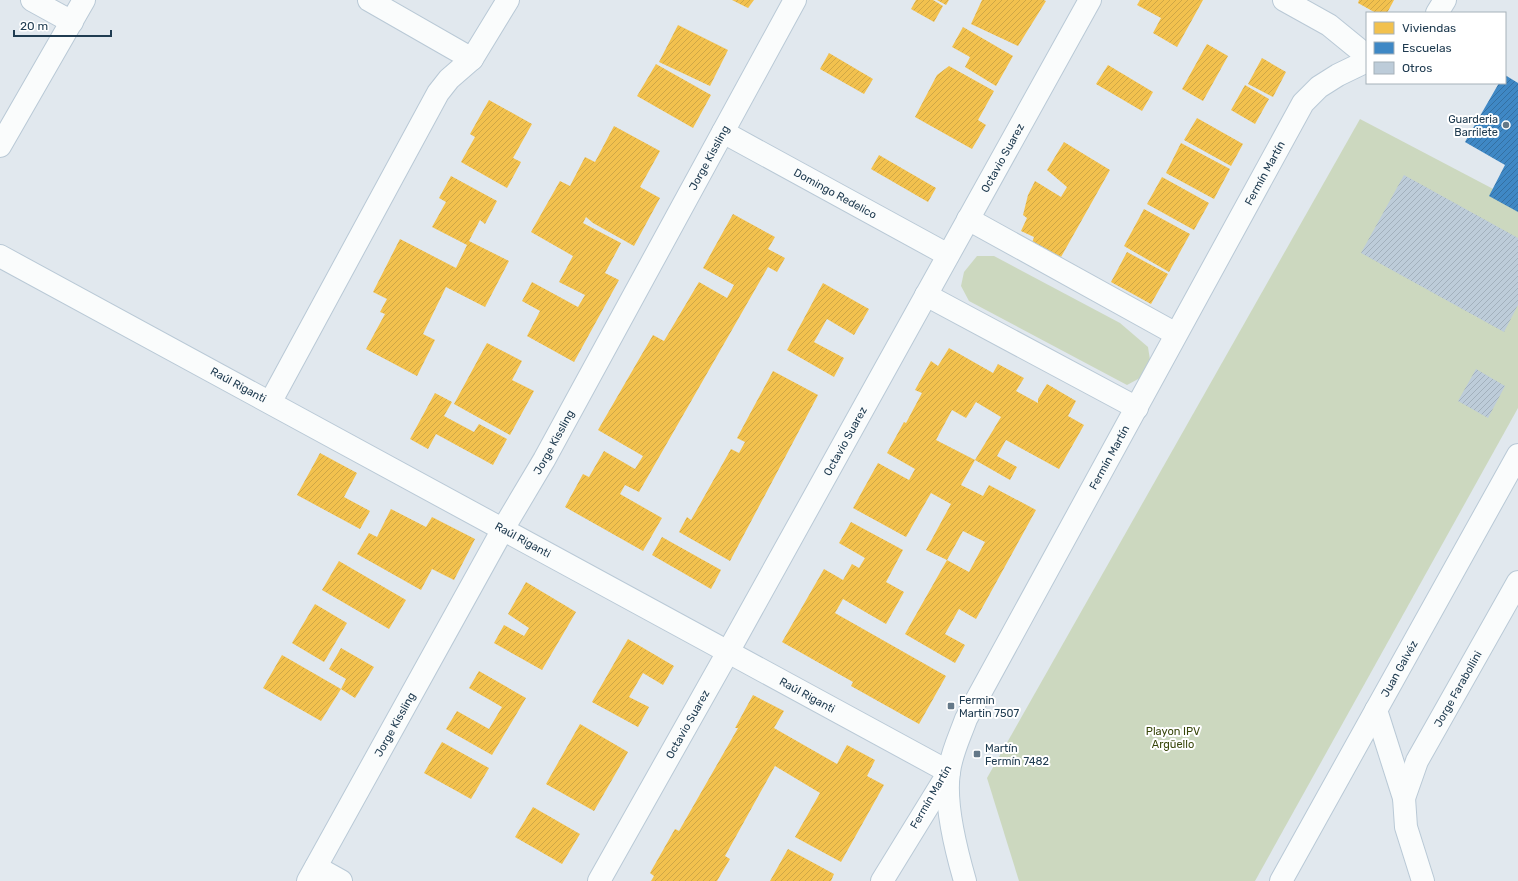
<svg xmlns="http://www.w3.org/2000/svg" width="1518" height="881" viewBox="0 0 1518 881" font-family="Rubik,sans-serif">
  <defs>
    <pattern id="homes-hatch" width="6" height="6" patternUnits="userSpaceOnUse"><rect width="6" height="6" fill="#f2c14e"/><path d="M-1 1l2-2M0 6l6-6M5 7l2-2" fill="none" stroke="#cfa746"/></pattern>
    <pattern id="schools-hatch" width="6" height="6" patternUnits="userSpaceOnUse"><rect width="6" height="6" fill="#3f88c5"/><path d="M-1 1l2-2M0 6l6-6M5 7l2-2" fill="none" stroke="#3470a2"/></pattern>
    <pattern id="building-hatch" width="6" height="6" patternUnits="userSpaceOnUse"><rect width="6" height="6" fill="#bdccd9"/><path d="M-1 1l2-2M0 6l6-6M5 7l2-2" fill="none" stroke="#a2b0bc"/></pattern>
  </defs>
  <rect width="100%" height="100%" fill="#e1e8ee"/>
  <!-- green -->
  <g fill="#ccd8bf">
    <path d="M 1360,119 L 1518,202 L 1518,408 L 1255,881 L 1019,881 L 987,778 Z"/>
    <path d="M 977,256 L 994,256 L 1120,323 L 1148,347 L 1150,360 L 1140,378 L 1127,385 L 969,301 L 961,286 L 964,272 Z"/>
  </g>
  <!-- homes -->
  <g fill="url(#homes-hatch)" fill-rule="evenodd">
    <path d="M 732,0 L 754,0 L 748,8 Z"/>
    <path d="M 916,0 L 933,0 L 943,6 L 934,22 L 911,9 Z"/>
    <path d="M 937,0 L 949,0 L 946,5 Z"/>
    <path d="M 982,0 L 1044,0 L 1046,1 L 1018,46 L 971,24 Z"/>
    <path d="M 1140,0 L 1203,0 L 1177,47 L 1153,33 L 1161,18 L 1137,5 Z"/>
    <path d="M 1359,0 L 1394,0 L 1387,13 L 1376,13 L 1358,3 Z"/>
    <path d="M 678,25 L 728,50 L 710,86 L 659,62 Z"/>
    <path d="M 963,27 L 1013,56 L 996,86 L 965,67 L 970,57 L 952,47 Z"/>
    <path d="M 1207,44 L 1228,56 L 1203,101 L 1182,89 Z"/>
    <path d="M 829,53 L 873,79 L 864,94 L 820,69 Z"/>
    <path d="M 1262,58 L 1286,72 L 1273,97 L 1248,84 Z"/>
    <path d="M 656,64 L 711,95 L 693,128 L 637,96 Z"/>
    <path d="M 1108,65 L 1153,92 L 1142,111 L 1096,84 Z"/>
    <path d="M 949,66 L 994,91 L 978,120 L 986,125 L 972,149 L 915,117 L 937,75 Z"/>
    <path d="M 1245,85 L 1269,99 L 1255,124 L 1231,110 Z"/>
    <path d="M 489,100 L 532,124 L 513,158 L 521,162 L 507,188 L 461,162 L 475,137 L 470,134 Z"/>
    <path d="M 1197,118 L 1243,144 L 1231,166 L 1184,140 Z"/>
    <path d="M 614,126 L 660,151 L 640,187 L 660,198 L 634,246 L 593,223 L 586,217 L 583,223 L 621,243 L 605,273 L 619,280 L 574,362 L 527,336 L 540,311 L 522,301 L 532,282 L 578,307 L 585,295 L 559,282 L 573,256 L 531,232 L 560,181 L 570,186 L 585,157 L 595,162 Z"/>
    <path d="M 1064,142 L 1110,170 L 1061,257 L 1032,243 L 1034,237 L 1021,231 L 1027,218 L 1023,215 L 1028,195 L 1035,181 L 1061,197 L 1067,187 L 1047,170 Z"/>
    <path d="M 1181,143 L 1230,169 L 1214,199 L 1166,173 Z"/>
    <path d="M 879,155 L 936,188 L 928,202 L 871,169 Z"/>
    <path d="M 451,176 L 497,201 L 485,224 L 480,220 L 469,241 L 509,261 L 485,307 L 446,287 L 423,334 L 435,340 L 417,376 L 366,349 L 385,314 L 380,312 L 387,299 L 373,292 L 400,239 L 456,268 L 467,245 L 432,227 L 446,202 L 439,198 Z"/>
    <path d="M 1162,177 L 1209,203 L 1194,230 L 1147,204 Z"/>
    <path d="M 1144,209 L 1190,234 L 1169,272 L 1124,246 Z"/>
    <path d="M 733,214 L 775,237 L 768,249 L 785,258 L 777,272 L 768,267 L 639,492 L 625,485 L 620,494 L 662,518 L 643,551 L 565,507 L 583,474 L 589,477 L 604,451 L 635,469 L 643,456 L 598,430 L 653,335 L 664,341 L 699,282 L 727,298 L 734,285 L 703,268 Z"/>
    <path d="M 1127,252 L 1168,274 L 1151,304 L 1111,282 Z"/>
    <path d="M 823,283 L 869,309 L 854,335 L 827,319 L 814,342 L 844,358 L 834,377 L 787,350 Z"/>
    <path d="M 487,343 L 522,361 L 512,380 L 534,391 L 510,435 L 454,404 Z"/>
    <path d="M 949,348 L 993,373 L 998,364 L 1024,378 L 1016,391 L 1038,403 L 1038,399 L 1047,384 L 1076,401 L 1068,416 L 1084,425 L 1059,469 L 1006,440 L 997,456 L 1017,467 L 1010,480 L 975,460 L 961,485 L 983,496 L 989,485 L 1036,510 L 976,619 L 959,609 L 945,634 L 965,645 L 955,663 L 905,634 L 947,560 L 969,572 L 985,542 L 963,531 L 947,560 L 926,550 L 951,504 L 931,493 L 906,537 L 853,508 L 878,463 L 909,480 L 915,469 L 887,453 L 904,422 L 906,423 L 922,393 L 915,390 L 931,361 L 938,366 ZM 976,402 L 1001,417 L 975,460 L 936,440 L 952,410 L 966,418 Z"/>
    <path d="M 773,371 L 818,395 L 730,561 L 679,532 L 687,517 L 691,520 L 731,449 L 739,453 L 745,442 L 737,438 Z"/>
    <path d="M 435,393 L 452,402 L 444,416 L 474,432 L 479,424 L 507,439 L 493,465 L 436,434 L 428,449 L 410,439 Z"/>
    <path d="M 320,453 L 357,473 L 344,497 L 370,511 L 360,529 L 297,495 Z"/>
    <path d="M 391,509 L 426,527 L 432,517 L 475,539 L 454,580 L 432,569 L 421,590 L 357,554 L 369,533 L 377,537 Z"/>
    <path d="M 851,522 L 903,550 L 886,582 L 904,592 L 886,624 L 843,599 L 835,613 L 946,676 L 919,724 L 851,686 L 853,682 L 782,642 L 824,569 L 843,580 L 852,564 L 859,568 L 865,558 L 839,543 Z"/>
    <path d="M 662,537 L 721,570 L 711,589 L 652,555 Z"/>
    <path d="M 339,561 L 406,600 L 389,629 L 322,590 Z"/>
    <path d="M 526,582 L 576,612 L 542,670 L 494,643 L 504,625 L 524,636 L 529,628 L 508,614 Z"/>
    <path d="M 315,604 L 347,623 L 324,662 L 292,643 Z"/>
    <path d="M 628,639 L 674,666 L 663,685 L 643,673 L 629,697 L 649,707 L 638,727 L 592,702 Z"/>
    <path d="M 341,648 L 374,667 L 355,698 L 341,689 L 321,721 L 263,688 L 282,655 L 341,689 L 346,679 L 329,669 Z"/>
    <path d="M 479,671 L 526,698 L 492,755 L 446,729 L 457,711 L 489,729 L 502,707 L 469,688 Z"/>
    <path d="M 753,695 L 784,711 L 774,728 L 837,764 L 847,745 L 875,760 L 867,776 L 884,785 L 841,862 L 795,837 L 820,793 L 775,766 L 725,856 L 730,859 L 717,881 L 651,881 L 654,876 L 650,873 L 675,829 L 679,831 L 738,728 L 735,728 Z"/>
    <path d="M 580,724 L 628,752 L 594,811 L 546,784 Z"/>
    <path d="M 442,742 L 489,768 L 471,799 L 424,773 Z"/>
    <path d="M 533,807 L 580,834 L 562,864 L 515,837 Z"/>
    <path d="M 788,849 L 834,874 L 831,881 L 770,881 Z"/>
  </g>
  <!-- schools -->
  <path fill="url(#schools-hatch)" d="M 1505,75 L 1518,83 L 1518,212 L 1489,196 L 1505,165 L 1465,142 L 1499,83 L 1505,83 Z"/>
  <!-- building -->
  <g fill="url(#building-hatch)">
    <path d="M 1404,175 L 1518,238 L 1518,305 L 1504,332 L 1361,253 Z"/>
    <path d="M 1476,369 L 1505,386 L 1488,418 L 1458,401 Z"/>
  </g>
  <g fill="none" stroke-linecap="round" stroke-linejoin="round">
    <!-- minor casing -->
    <g stroke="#b9c9d6" stroke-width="24">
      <g id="minor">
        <path d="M 32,0 L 72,22"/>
        <path d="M 1284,0 L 1329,25 L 1367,56"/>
        <path d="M 472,59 L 508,0"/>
        <path id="s1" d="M 723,132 L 948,255"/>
        <path d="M 0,146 L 84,0"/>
        <path d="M 968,219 L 1176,334"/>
        <path id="s2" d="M 0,256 C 317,426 632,600 949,772 L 882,881"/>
        <path d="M 926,295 L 1137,408"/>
        <path d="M 271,401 L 438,93 L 449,79 L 472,59 L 369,0"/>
        <path d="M 1376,710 L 1404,798 L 1406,827 L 1423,881"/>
        <path id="s3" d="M 1404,798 L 1417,761 L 1518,582"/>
        <path d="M 316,867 L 341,881"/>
        <path id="s4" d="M 308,881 L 503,529 L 544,460 L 795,0"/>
        <path id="s5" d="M 599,881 L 728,652 L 1090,0"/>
        <path id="s6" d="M 1281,881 L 1518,455"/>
      </g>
    </g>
    <!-- secondary casing -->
    <g stroke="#b9c9d6" stroke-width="24">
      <g id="secondary">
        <path d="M 1437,13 L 1445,0"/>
        <path id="s7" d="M 965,881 C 956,850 944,804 949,772 C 951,754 960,736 966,719 L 1303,103 L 1319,87 L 1338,75 L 1367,61"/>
      </g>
    </g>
    <!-- minor -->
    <use href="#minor" stroke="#fafcfc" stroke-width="22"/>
    <!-- secondary -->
    <use href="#secondary" stroke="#fafcfc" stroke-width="22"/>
  </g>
  <!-- markers -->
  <g fill="#647888" stroke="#fff" stroke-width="1.5">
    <circle cx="1506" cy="125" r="4"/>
    <rect x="947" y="702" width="8" height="8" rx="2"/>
    <rect x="973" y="750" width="8" height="8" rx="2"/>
  </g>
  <g text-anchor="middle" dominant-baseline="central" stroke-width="4" stroke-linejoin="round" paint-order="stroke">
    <!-- poi labels -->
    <g font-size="11" fill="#203c51" stroke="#fff" text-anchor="start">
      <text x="1498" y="119" text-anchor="end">Guarderia<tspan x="1498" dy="13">Barrilete</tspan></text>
      <text x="959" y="700">Fermin<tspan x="959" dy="13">Martin 7507</tspan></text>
      <text x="985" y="748">Martín<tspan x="985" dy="13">Fermín 7482</tspan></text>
    </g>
    <!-- street labels -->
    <g font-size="11" fill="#203c51" stroke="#fff">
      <text stroke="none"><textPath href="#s4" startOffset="827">Jorge Kissling</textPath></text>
      <text stroke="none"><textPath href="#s5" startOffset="828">Octavio Suarez</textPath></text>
      <text stroke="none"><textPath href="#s7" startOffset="789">Fermín Martín</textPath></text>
      <text stroke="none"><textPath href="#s1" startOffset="128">Domingo Redelico</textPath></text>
      <text stroke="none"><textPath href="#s2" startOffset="271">Raúl Riganti</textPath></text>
      <text stroke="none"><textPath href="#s5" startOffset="504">Octavio Suarez</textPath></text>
      <text stroke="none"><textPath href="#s4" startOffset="503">Jorge Kissling</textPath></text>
      <text stroke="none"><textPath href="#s7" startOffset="465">Fermín Martín</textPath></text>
      <text stroke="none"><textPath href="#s2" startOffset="595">Raúl Riganti</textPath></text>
      <text stroke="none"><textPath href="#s6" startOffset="243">Juan Galvéz</textPath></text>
      <text stroke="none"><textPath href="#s3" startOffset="122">Jorge Farabollini</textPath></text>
      <text stroke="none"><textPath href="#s2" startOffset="919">Raúl Riganti</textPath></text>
      <text stroke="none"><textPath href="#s4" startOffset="179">Jorge Kissling</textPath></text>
      <text stroke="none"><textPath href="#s5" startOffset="180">Octavio Suarez</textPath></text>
      <text transform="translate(931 797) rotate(-60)">Fermín Martín</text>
    </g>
    <!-- park labels -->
    <g font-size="11" fill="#38460a" stroke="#fff">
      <text x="1173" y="731">Playon IPV<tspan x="1173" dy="13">Argüello</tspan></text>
    </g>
  </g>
  <!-- legend -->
  <rect x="1366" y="12" width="140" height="72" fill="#ffffff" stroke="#a6b1b9"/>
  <rect x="1374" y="22" width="20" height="12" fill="#f2c14e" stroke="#a6b1b9"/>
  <text x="1402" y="32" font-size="12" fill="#203c51">Viviendas</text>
  <rect x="1374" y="42" width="20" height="12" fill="#3f88c5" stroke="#a6b1b9"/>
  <text x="1402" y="52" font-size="12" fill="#203c51">Escuelas</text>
  <rect x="1374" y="62" width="20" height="12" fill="#bdccd9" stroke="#a6b1b9"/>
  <text x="1402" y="72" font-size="12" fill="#203c51">Otros</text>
  <!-- scale -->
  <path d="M14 30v6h97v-6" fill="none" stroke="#203c51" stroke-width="2"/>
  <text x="20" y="30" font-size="12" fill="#203c51" stroke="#ffffff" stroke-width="3" paint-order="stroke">20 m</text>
</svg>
